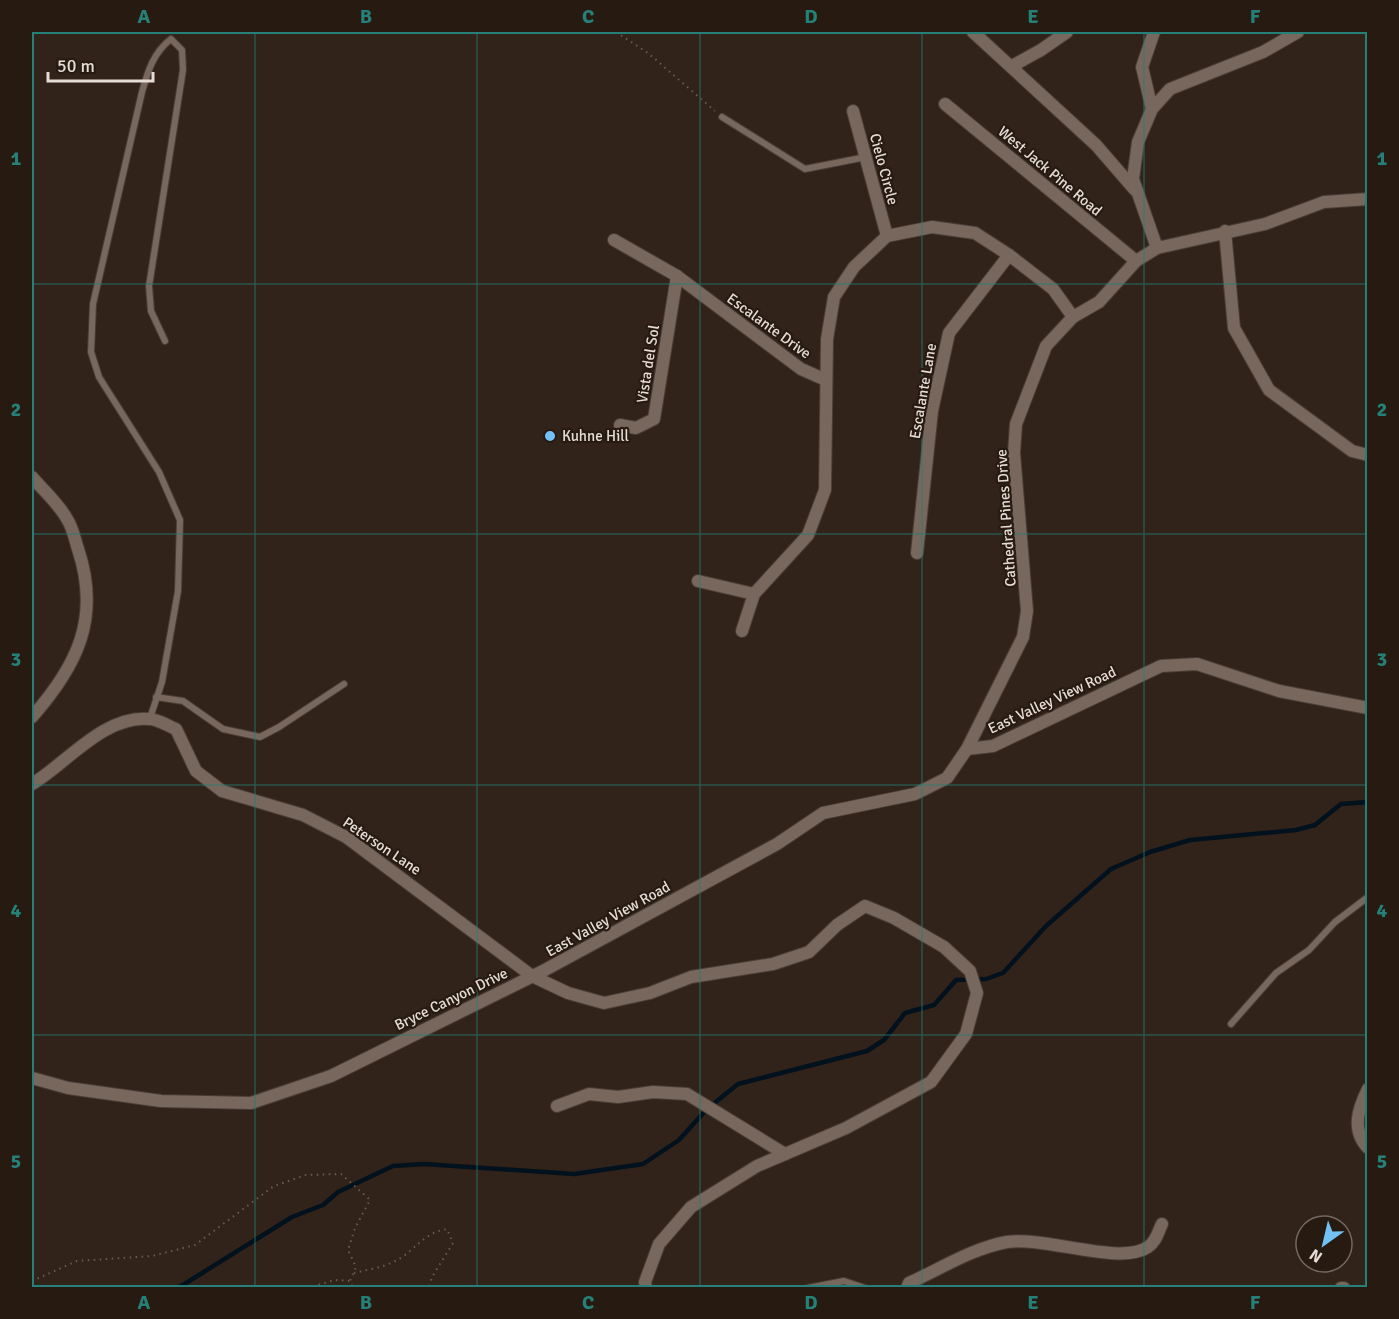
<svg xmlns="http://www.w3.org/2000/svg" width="1399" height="1319" viewBox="0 0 1399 1319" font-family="Signika,sans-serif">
  <rect width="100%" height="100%" fill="#31231a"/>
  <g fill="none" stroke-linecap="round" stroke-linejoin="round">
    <!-- stream -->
    <path stroke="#01121e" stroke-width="4.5" d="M 178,1288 L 292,1217 L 323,1205 L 338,1192 L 393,1166 L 424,1164 L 574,1174 L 643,1164 L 679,1140 L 707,1109 L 738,1084 L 867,1051 L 884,1040 L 905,1013 L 934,1005 L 956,980 L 986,979 L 1003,973 L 1046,926 L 1111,869 L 1150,852 L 1190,840 L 1296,830 L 1315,825 L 1341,804 L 1368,802"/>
    <!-- service casing -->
    <g stroke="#493e37" stroke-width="8">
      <g id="service">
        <path d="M 722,117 L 805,169 L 866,157"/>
        <path d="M 156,697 L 183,701 L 223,729 L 260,737 L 279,727 L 344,684"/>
        <path d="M 150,718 L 162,682 L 178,591 L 180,520 L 159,472 L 99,377 L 91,352 L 93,304 L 142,92 C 148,71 153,53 171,39 L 182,50 L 183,70 L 149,286 L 151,311 L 165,341"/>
        <path d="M 1231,1024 L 1276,973 L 1309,950 L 1335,922 L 1368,897"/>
        <path d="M 808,1288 L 844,1281 L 865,1288"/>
      </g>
    </g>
    <!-- minor casing -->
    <g stroke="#493e37" stroke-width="14">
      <g id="minor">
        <path d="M 973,32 L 1096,145 L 1135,190"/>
        <path d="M 1012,66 L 1041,50 L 1067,32"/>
        <path d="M 945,104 L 1136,261"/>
        <path d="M 1152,109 L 1142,67 L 1154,32"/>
        <path d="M 853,111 L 887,236"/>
        <path d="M 1225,231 L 1234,328 L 1269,390 L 1352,451 L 1368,455"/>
        <path d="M 614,240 L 677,276 L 801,369 L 826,380"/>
        <path d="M 1157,248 L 1133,179 L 1138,142 L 1152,109 L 1170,89 L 1263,52 L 1298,32"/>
        <path d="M 620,425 L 636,428 L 654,419 L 677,276"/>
        <path d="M 32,477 C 43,490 59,504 67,519 C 73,528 75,540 78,549 C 101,618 77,666 32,717"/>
        <path d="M 917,553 L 932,411 L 949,333 L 1009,255"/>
        <path d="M 698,581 L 754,594 L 808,535 L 825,490 L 827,339 L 834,297 L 854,267 L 887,236 L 932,227 L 975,233 L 1009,255 L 1053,289 L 1073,317"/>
        <path d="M 742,631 L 754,594"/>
        <path d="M 967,749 L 1023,637 L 1027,611 L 1014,453 L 1016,424 L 1046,346 L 1073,317 L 1099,302 L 1136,261 L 1157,248 L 1265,224 L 1324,202 L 1368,199"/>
        <path d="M 32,784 C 67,763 104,715 149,719 C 158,719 168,726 176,729 L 196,771 L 222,791 L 303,815 L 346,837 L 532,976 L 568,993 L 604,1003 L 650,993 L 691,977 L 773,964 L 809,952 L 837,925 L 865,906 L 894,918 L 944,947 L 970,971 L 977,993 L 966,1034 L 931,1082 L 846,1128 L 757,1166 L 691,1207 L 659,1244 L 645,1282 L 646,1288"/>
        <path d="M 32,1078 L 68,1088 L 161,1101 L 251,1103 L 331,1076 L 543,971 L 777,844 L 823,813 L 915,794 L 947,778 L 967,749 L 993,746 L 1161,666 L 1197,664 L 1279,691 L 1368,708"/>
        <path d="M 1368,1089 C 1358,1109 1351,1130 1368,1148"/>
        <path d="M 557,1106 L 589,1094 L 618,1097 L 653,1092 L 687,1094 L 785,1154"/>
        <path d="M 907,1288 L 909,1283 C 940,1269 973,1248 1007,1242 C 1045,1236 1120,1266 1148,1247 C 1156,1242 1158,1232 1162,1224"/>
        <path d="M 1341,1288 L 1344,1288"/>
      </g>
    </g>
    <!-- path -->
    <g stroke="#675b53" stroke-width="2" stroke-dasharray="1.5 4.5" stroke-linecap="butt">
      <path d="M 616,32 L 648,53 L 715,111"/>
      <path d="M 354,1273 C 366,1270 380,1268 391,1263 C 415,1253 421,1233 447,1229 L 453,1243 L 432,1277 L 429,1288"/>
      <path d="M 32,1281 L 77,1261 L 152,1256 L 195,1245 L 274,1186 L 306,1175 L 341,1174 L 370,1200 L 355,1228 L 348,1250 L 356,1267 L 350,1281"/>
      <path d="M 307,1288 L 335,1280 L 350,1281 L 353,1288"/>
    </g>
    <!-- service -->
    <use href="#service" stroke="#77675c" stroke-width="6"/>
    <!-- minor -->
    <use href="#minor" stroke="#77675c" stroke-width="12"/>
  </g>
  <!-- grid -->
  <path fill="none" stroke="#248078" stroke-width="1.5" stroke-opacity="0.55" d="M 255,32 L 255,1288M 477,32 L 477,1288M 700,32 L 700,1288M 922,32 L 922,1288M 1144,32 L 1144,1288M 32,284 L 1368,284M 32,534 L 1368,534M 32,785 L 1368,785M 32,1035 L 1368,1035"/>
  <!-- markers -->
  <circle fill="#71c1f5" stroke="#271a11" stroke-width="2" cx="550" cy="436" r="6"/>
  <g text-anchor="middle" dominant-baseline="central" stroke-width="4.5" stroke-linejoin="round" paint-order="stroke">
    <!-- street labels -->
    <g font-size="15" fill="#e5dcd6" stroke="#271a11">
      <text transform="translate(884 169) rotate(75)">Cielo Circle</text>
      <text transform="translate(1050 171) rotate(40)">West Jack Pine Road</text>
      <text transform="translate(769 326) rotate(36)">Escalante Drive</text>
      <text transform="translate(648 364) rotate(-81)">Vista del Sol</text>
      <text transform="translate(923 391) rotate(-80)">Escalante Lane</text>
      <text transform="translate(1006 518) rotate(-94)">Cathedral Pines Drive</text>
      <text transform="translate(1052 700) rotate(-25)">East Valley View Road</text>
      <text transform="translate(382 846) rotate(34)">Peterson Lane</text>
      <text transform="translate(608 919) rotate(-29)">East Valley View Road</text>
      <text transform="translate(451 999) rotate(-26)">Bryce Canyon Drive</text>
    </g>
    <!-- poi labels -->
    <g font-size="15" fill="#e5dcd6" stroke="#271a11" text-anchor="start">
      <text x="562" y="436">Kuhne Hill</text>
    </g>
  </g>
  <!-- border -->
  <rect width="1399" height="1319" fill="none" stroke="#271a11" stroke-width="66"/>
  <!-- north arrow -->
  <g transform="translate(1324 1244) rotate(214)"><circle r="28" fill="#271a11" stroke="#736860" stroke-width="1.5"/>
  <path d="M0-4.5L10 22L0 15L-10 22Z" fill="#71c1f5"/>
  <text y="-9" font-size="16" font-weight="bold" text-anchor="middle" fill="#e5dcd6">N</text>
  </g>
  <!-- scale -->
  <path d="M48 72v9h105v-9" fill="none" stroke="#e5dcd6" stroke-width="3"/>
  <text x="57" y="72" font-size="18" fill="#e5dcd6" stroke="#271a11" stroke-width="4.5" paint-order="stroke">50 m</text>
  <rect x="33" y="33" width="1333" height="1253" fill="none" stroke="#248078" stroke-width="2"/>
  <g font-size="20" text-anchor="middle" font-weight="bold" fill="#248078">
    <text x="144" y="23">A</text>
    <text x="366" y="23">B</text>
    <text x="588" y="23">C</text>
    <text x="811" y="23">D</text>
    <text x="1033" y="23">E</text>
    <text x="1255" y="23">F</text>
    <text x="16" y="165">1</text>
    <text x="1382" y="165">1</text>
    <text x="16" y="416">2</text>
    <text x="1382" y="416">2</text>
    <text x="16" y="666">3</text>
    <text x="1382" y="666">3</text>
    <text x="16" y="917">4</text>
    <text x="1382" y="917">4</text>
    <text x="16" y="1168">5</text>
    <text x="1382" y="1168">5</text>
    <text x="144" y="1309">A</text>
    <text x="366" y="1309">B</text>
    <text x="588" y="1309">C</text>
    <text x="811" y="1309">D</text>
    <text x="1033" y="1309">E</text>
    <text x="1255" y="1309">F</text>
  </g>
</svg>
